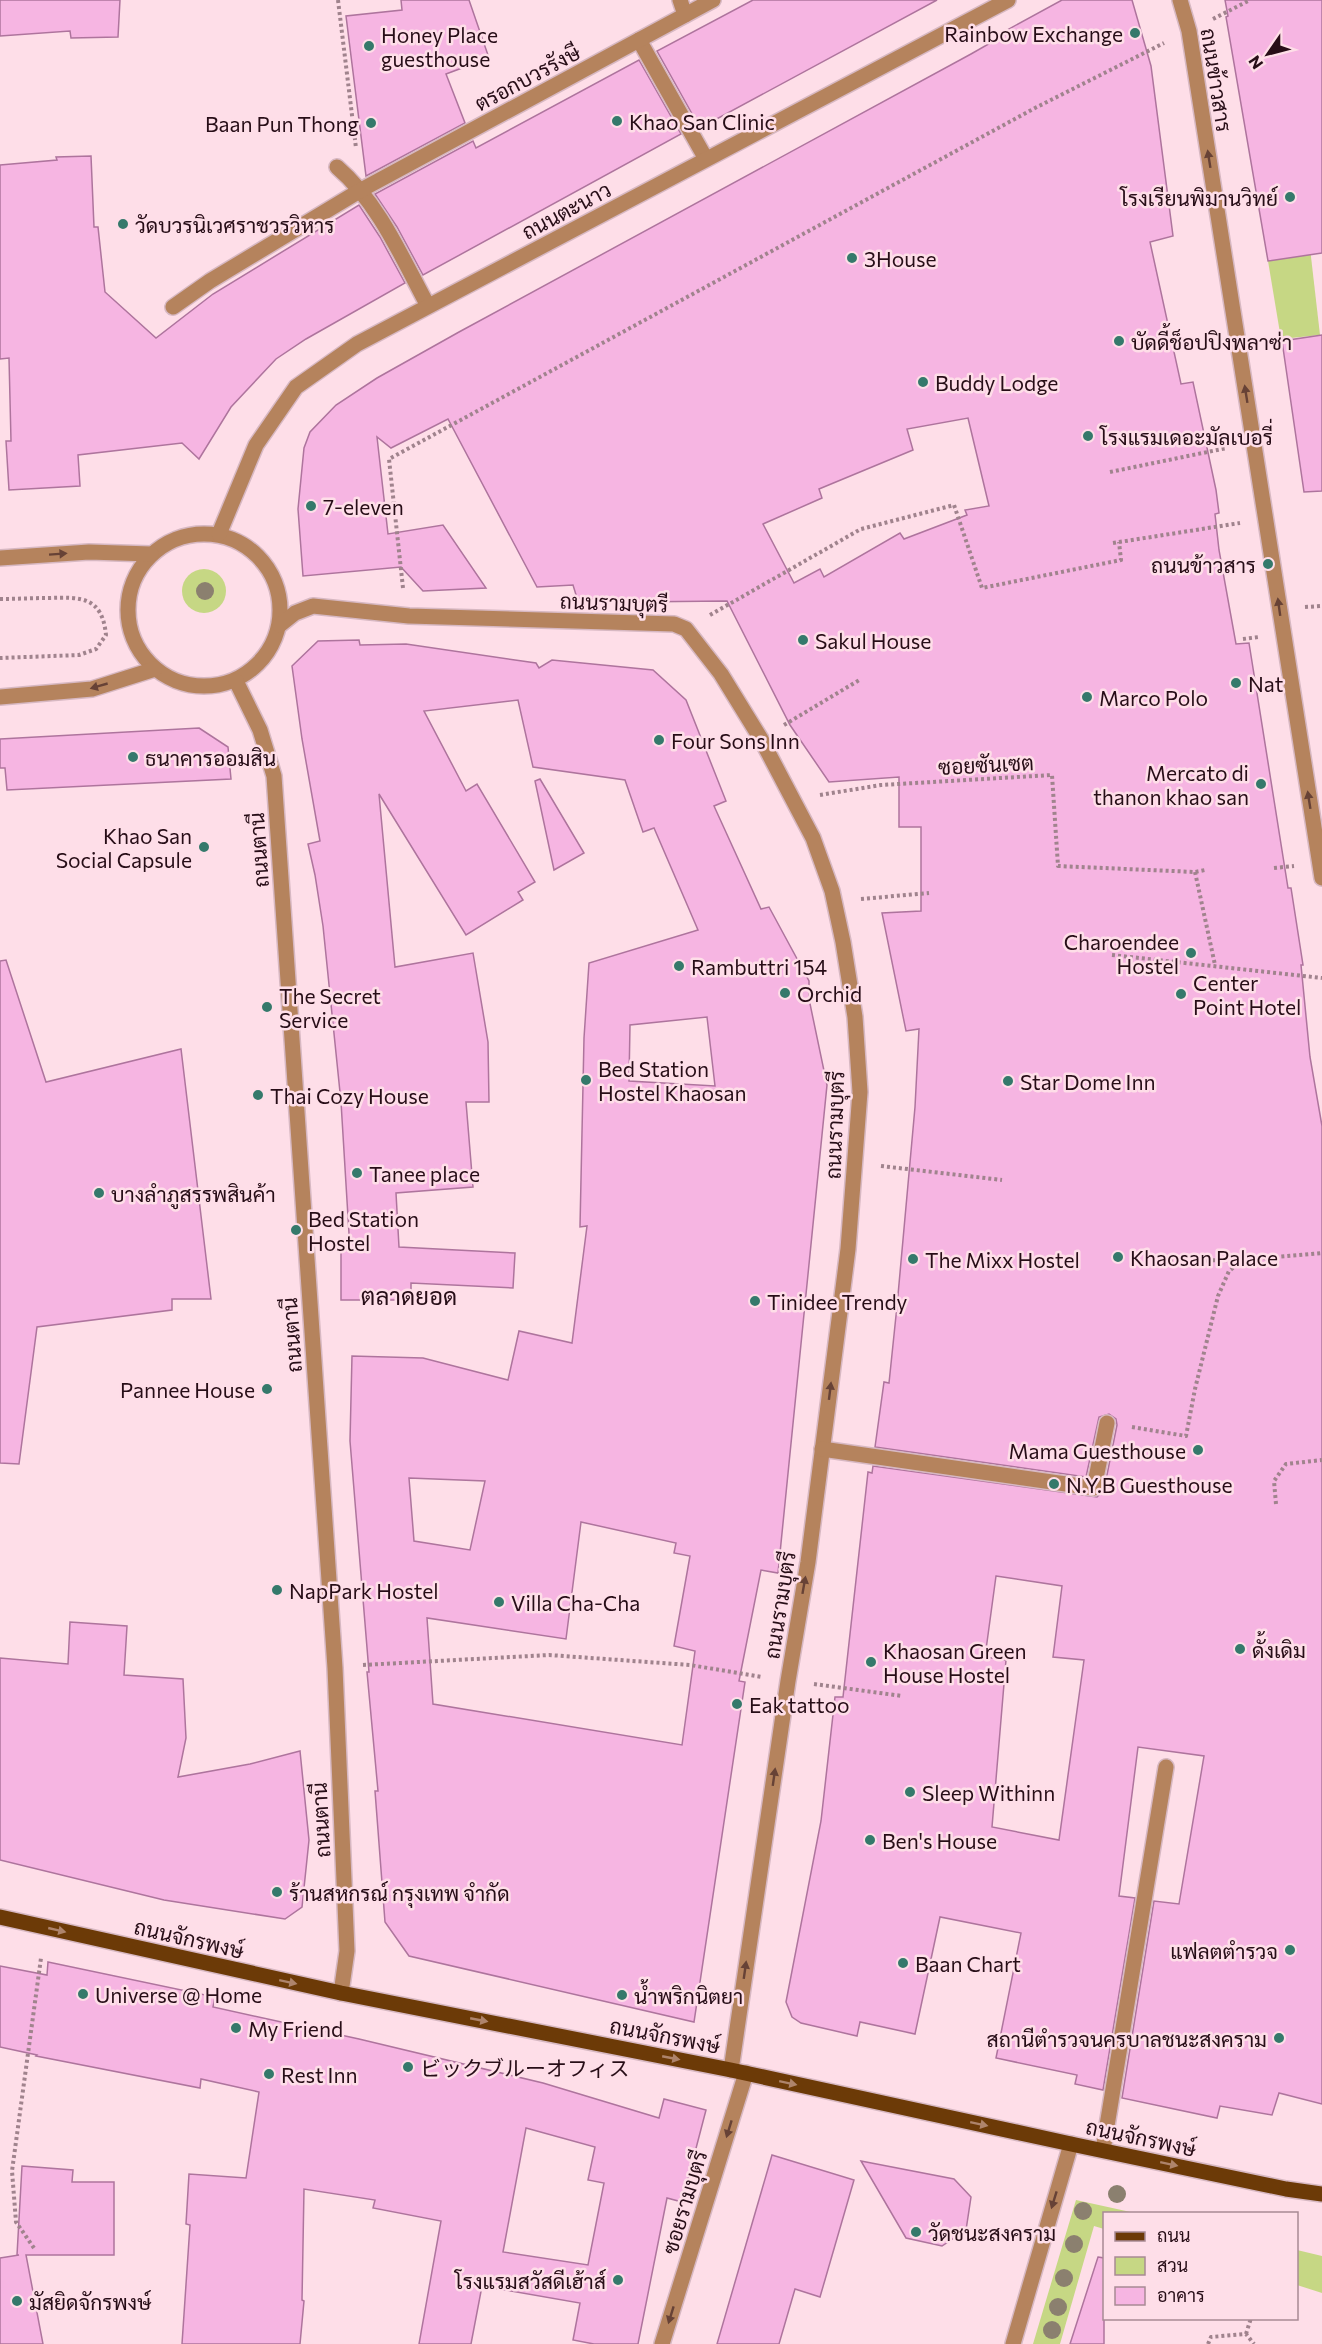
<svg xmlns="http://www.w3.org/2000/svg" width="1322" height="2344" font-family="Commissioner,'Noto Sans JP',Sarabun,sans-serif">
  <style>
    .green { fill: #c6d784 }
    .building { fill: #f6b5e2; stroke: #ae749d; stroke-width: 1.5; fill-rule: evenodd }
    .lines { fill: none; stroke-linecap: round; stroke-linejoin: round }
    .minor-casing { stroke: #d7b8c2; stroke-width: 18 }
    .major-casing { stroke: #d7b8c2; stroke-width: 18 }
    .path { stroke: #a0838d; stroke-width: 4; stroke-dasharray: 3 3; stroke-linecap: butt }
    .minor { stroke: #b5835d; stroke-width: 15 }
    .major { stroke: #6c3a07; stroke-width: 15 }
    .tree { fill: #8b806f }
    .oneway { fill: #674236 }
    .oneway2 { fill: #ae846c }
    .poi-dot { fill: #35796b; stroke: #fedee8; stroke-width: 2 }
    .labels { text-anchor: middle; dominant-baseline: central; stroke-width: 5; stroke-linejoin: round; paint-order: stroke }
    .poi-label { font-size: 21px; fill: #270d17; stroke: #fedee8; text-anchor: start }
    .street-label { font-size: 21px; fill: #270d17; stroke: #fedee8 }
    .quarter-label { font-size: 24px; fill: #270d17; stroke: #fedee8 }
  </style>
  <rect width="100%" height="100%" fill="#fedee8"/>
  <!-- green -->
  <g class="green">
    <polygon points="1310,248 1320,335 1281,339 1268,261"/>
    <circle cx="204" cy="591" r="22"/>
    <polygon points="1076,2200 1135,2213 1104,2214 1104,2229 1094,2226 1060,2344 1033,2344"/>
    <polygon points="1297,2250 1322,2256 1322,2293 1297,2285"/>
  </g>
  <!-- building -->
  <g class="building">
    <polygon points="0,0 120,0 118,37 71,38 70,31 0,36"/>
    <polygon points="401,0 469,0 489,58 446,74 465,123 366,176 346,16 402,10"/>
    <polygon points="753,0 937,0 700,128 657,51"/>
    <path d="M1062,0H1132L1151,66L1173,236L1150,242L1181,384L1193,382L1216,490L1219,513L1215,514L1219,550L1236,644L1249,643L1288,888H1291L1303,965H1301L1310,1057L1322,1126V2104L1279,2093L1272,2115L1220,2106L1217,2118L1122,2098L1154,1901L1179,1904L1204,1756L1138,1747L1119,1896L1135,1898L1103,2090L1075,2084L1077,2075L996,2058L1021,1933L940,1917L915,2034L860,2022L857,2036L801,2023L792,2017L786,2002L821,1821L835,1697H843L868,1472L872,1473L873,1466L1097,1497L1104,1490L1117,1425L1116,1419L1109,1414L1099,1417L1086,1477L875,1447L884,1382L889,1383L897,1306L915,1107L919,1029L906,1031L882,913L921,911V827H899V777L829,782L790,725L727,601L631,602L577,598L573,585L537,587L448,419L391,448L377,437L388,534L443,525L486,588L423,591L401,567L303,576L298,509L304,448L310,432L336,405L377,378L459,332L971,54L1008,33L1007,30ZM968,418L989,506L965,510L967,515L904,539L900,533L824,577L820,569L794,583L763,524L822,498L819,489L913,450L907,429ZM996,1576L1062,1586L1053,1657L1084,1660L1059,1840L992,1827L1006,1660L985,1657Z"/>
    <polygon points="1225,0 1322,0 1322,253 1268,261 1226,17 1228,16"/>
    <polygon points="639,60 681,134 423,275 397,227 375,194 473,141 476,148"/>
    <polygon points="91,156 94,227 98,227 105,292 156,338 213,294 359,205 380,237 405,283 306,339 276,359 231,407 199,459 182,443 78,455 80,486 9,490 6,441 11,441 9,358 0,359 0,165 57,160 56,157"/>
    <polygon points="1322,335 1322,491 1304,492 1282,341"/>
    <path d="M359,640L360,645L406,644L536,663L539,668L552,660L653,670L686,700L726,801L714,806L761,909L769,907L809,981V999L827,1085L778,1573L761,1570L739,1681L745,1682L694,2022L409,1956L385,1922L375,1791H378L367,1672H369L350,1441L352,1356L423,1358L508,1380L519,1331L572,1343L587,1226L580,1227L584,1038L589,963L698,930L654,828L643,832L625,780L533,767L518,700L424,711L466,791L477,784L535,882L518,892L523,900L466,935L379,794L395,967L473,953L488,1042L489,1102H466L473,1187L396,1193L399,1247L515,1253L513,1288L411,1283V1300H341V1250H350L341,1102L323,926L315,875L308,844L320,841L302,739L292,666L318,641ZM707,1017L715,1086L629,1081L630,1025ZM409,1478L485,1481L470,1550L414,1541ZM581,1522L676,1543L674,1553L690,1556L674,1646L695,1651L682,1745L433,1704L427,1618L566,1639Z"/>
    <polygon points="199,728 228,747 231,779 7,790 5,768 0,768 0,739"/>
    <polygon points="540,779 584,853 554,870 535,781"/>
    <polygon points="6,960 46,1082 181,1049 211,1299 172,1299 172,1310 37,1327 19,1464 0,1463 0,961"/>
    <polygon points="70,1622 127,1626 124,1675 183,1679 186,1738 178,1777 250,1764 300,1751 309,1840 302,1907 285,1919 164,1900 0,1860 0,1658 68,1664"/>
    <path d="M48,1962L215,1997L213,2007L359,2039L543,2083L659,2118L664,2099L706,2110L682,2202L667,2198L638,2344H594L573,2340L580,2303L482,2286L471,2344H419L441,2221L373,2208L375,2200L304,2189L302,2300L304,2301L300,2344H182L190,2225L186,2224L189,2174L246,2178L259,2092L201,2079L200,2088L36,2056L37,2055L0,2047V1966L47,1975ZM526,2128L595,2147L588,2180L604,2183L588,2265L503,2252Z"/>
    <polygon points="772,2155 854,2180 820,2297 795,2289 779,2344 717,2344"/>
    <polygon points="861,2161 954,2179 971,2197 966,2230 942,2246 906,2238"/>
    <polygon points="22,2166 73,2170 72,2182 114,2182 114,2255 26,2255 43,2344 0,2344 0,2258 19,2255 17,2255"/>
    <polygon points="1098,2257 1104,2258 1104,2344 1070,2344"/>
  </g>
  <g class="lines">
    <!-- minor casing -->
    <g class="minor-casing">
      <g id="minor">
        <polyline points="680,0 685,15"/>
        <polyline points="1180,0 1189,31 1322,878"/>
        <polyline points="639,40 706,159"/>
        <path d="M337,167C379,203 402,258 428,306"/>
        <polyline points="173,307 210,281 361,190 713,0"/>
        <circle cx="204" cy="610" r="76"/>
        <polyline points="219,534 256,445 296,387 357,344 1008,0"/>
        <polyline points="0,558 89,552 151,554"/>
        <polyline points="280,625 295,613 313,606 409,616 674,624 686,629 721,674 761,739 813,838 832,891 843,942 855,1017 860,1092 848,1249 808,1562 788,1681 731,2070"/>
        <polyline points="236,681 260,730 274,776 335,1668 347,1951 341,1993"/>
        <polyline points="0,697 92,689 155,669"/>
        <polyline points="822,1449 1094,1488 1107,1423"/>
        <polyline points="1103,2150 1166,1767"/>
        <polyline points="662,2344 746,2073"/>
        <polyline points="1013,2344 1071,2144"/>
      </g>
    </g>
    <!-- major casing -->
    <g class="major-casing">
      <polyline id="major" points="0,1917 341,1993 731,2070 1071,2144 1286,2189 1322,2194"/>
    </g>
    <!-- path -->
    <g class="path">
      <polyline points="338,0 356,148"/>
      <polyline points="1213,19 1250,0"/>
      <polyline points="1110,472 1227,448"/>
      <polyline points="1113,543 1240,523"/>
      <polyline points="403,588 389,459 1035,108 1164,43"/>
      <path d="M0,599C16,599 32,598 48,598C81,597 102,596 106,635L96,649L79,655L0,658"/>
      <polyline points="1305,607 1322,606"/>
      <polyline points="710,615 861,529 954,505 982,588 1121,560 1119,542"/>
      <polyline points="1243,639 1259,637"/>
      <polyline points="784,725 861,679"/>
      <polyline points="820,795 881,785 1052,775 1058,866 1195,872 1205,870"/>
      <polyline points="1274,868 1294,866"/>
      <polyline points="1195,872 1215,965"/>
      <polyline points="861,899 929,893"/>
      <polyline points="1112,955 1322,978"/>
      <polyline points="881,1166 1002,1180"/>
      <polyline points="1158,1261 1241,1260"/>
      <polyline points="1132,1427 1186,1436 1195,1389 1218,1296 1229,1271 1243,1260 1322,1253"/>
      <polyline points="1276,1504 1274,1481 1286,1464 1322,1460"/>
      <polyline points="363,1665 549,1655 690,1665 762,1677"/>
      <polyline points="814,1684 902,1696"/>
      <polyline points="34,2248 16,2222 12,2171 41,1958"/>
      <polyline points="1246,2334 1251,2318"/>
      <polyline points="1208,2344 1211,2337 1246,2334 1254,2344"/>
    </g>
    <!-- minor -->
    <use href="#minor" class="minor"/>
    <!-- major -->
    <use href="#major" class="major"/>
  </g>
  <!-- trees -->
  <g class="tree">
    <circle cx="205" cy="591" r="9"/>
    <circle cx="1117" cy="2194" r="9"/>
    <circle cx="1083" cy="2211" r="9"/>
    <circle cx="1074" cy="2244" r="9"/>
    <circle cx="1064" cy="2278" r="9"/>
    <circle cx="1058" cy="2307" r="9"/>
    <circle cx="1052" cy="2330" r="9"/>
  </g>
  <!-- one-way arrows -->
  <defs><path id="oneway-solid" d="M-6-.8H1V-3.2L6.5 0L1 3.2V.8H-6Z" transform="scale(1.5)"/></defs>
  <g class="oneway">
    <use href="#oneway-solid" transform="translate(1209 159) rotate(-99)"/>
    <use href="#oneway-solid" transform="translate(1246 394) rotate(-99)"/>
    <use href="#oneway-solid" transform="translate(58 554) rotate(-4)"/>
    <use href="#oneway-solid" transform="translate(1279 607) rotate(-98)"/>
    <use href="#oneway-solid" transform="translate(99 686) rotate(164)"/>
    <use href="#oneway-solid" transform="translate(1309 800) rotate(-99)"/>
    <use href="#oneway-solid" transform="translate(830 1391) rotate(-83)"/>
    <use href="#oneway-solid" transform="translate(804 1585) rotate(-80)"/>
    <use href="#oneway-solid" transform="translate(774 1777) rotate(-82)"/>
    <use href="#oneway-solid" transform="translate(745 1970) rotate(-82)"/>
    <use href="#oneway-solid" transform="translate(729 2129) rotate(107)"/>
    <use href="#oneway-solid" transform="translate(1054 2200) rotate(107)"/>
    <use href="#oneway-solid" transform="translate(671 2315) rotate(107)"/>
  </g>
  <g class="oneway2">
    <use href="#oneway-solid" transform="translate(57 1930) rotate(13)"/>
    <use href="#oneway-solid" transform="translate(288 1982) rotate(12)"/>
    <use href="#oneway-solid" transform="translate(479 2020) rotate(11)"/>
    <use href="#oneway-solid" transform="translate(671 2058) rotate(11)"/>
    <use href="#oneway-solid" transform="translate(788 2083) rotate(12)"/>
    <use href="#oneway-solid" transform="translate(979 2124) rotate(12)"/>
    <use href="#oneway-solid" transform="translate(1169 2164) rotate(12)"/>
  </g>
  <!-- markers -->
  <g class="poi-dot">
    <circle cx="1135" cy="33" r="6"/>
    <circle cx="369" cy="46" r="6"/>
    <circle cx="617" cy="121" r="6"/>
    <circle cx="371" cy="123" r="6"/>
    <circle cx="1290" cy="197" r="6"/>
    <circle cx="123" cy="224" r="6"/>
    <circle cx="852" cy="258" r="6"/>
    <circle cx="1119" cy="341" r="6"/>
    <circle cx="923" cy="382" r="6"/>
    <circle cx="1088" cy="436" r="6"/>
    <circle cx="311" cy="506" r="6"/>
    <circle cx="1268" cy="564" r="6"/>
    <circle cx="803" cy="640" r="6"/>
    <circle cx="1236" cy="683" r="6"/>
    <circle cx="1087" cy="697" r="6"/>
    <circle cx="659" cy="740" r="6"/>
    <circle cx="133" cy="757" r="6"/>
    <circle cx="1261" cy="784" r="6"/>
    <circle cx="204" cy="847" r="6"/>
    <circle cx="1191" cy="953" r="6"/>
    <circle cx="679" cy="966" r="6"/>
    <circle cx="785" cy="993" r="6"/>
    <circle cx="1181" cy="994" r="6"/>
    <circle cx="267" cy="1007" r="6"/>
    <circle cx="586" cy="1080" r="6"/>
    <circle cx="1008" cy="1081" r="6"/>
    <circle cx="258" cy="1095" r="6"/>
    <circle cx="357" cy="1173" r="6"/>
    <circle cx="99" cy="1193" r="6"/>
    <circle cx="296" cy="1230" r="6"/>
    <circle cx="1118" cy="1257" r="6"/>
    <circle cx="913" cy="1259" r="6"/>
    <circle cx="755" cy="1301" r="6"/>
    <circle cx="267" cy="1389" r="6"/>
    <circle cx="1198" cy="1450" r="6"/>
    <circle cx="1054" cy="1484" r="6"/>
    <circle cx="277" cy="1590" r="6"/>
    <circle cx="499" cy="1602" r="6"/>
    <circle cx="1240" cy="1649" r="6"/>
    <circle cx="871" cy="1662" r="6"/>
    <circle cx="737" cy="1704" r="6"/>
    <circle cx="910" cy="1792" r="6"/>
    <circle cx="870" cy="1840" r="6"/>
    <circle cx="277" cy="1892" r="6"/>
    <circle cx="1290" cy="1950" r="6"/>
    <circle cx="903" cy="1963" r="6"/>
    <circle cx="83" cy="1994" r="6"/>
    <circle cx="622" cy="1995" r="6"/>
    <circle cx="236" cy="2028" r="6"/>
    <circle cx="1279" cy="2038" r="6"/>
    <circle cx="408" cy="2067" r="6"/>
    <circle cx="269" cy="2074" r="6"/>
    <circle cx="916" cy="2232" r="6"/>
    <circle cx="618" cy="2280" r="6"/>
    <circle cx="17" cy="2301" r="6"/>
  </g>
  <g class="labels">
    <!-- poi labels -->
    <g class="poi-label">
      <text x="1123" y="33" text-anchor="end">Rainbow Exchange</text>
      <text x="381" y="34">Honey Place<tspan x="381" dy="24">guesthouse</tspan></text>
      <text x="629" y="121">Khao San Clinic</text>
      <text x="359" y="123" text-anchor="end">Baan Pun Thong</text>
      <text x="1278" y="197" text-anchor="end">โรงเรียนพิมานวิทย์</text>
      <text x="135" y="224">วัดบวรนิเวศราชวรวิหาร</text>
      <text x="864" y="258">3House</text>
      <text x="1131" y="341">บัดดี้ช็อปปิงพลาซ่า</text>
      <text x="935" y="382">Buddy Lodge</text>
      <text x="1100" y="436">โรงแรมเดอะมัลเบอรี่</text>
      <text x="323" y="506">7-eleven</text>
      <text x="1256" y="564" text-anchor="end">ถนนข้าวสาร</text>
      <text x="815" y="640">Sakul House</text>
      <text x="1248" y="683">Nat</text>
      <text x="1099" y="697">Marco Polo</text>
      <text x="671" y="740">Four Sons Inn</text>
      <text x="145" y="757">ธนาคารออมสิน</text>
      <text x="1249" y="772" text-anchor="end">Mercato di<tspan x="1249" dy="24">thanon khao san</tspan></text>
      <text x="192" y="835" text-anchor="end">Khao San<tspan x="192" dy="24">Social Capsule</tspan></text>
      <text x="1179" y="941" text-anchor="end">Charoendee<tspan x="1179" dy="24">Hostel</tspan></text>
      <text x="691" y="966">Rambuttri 154</text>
      <text x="1193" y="982">Center<tspan x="1193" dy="24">Point Hotel</tspan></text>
      <text x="797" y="993">Orchid</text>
      <text x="279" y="995">The Secret<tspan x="279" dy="24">Service</tspan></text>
      <text x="598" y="1068">Bed Station<tspan x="598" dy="24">Hostel Khaosan</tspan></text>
      <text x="1020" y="1081">Star Dome Inn</text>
      <text x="270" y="1095">Thai Cozy House</text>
      <text x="369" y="1173">Tanee place</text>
      <text x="111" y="1193">บางลำภูสรรพสินค้า</text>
      <text x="308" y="1218">Bed Station<tspan x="308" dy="24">Hostel</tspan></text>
      <text x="1130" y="1257">Khaosan Palace</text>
      <text x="925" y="1259">The Mixx Hostel</text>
      <text x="767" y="1301">Tinidee Trendy</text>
      <text x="255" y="1389" text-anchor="end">Pannee House</text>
      <text x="1186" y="1450" text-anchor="end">Mama Guesthouse</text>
      <text x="1066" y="1484">N.Y.B Guesthouse</text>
      <text x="289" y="1590">NapPark Hostel</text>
      <text x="511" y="1602">Villa Cha-Cha</text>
      <text x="1252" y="1649">ดั้งเดิม</text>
      <text x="883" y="1650">Khaosan Green<tspan x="883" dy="24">House Hostel</tspan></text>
      <text x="749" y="1704">Eak tattoo</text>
      <text x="922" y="1792">Sleep Withinn</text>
      <text x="882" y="1840">Ben's House</text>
      <text x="289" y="1892">ร้านสหกรณ์ กรุงเทพ จำกัด</text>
      <text x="1278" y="1950" text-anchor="end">แฟลตตำรวจ</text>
      <text x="915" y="1963">Baan Chart</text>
      <text x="95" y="1994">Universe @ Home</text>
      <text x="634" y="1995">น้ำพริกนิตยา</text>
      <text x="248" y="2028">My Friend</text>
      <text x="1267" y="2038" text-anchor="end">สถานีตำรวจนครบาลชนะสงคราม</text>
      <text x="420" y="2067">ビックブルーオフィス</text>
      <text x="281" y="2074">Rest Inn</text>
      <text x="928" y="2232">วัดชนะสงคราม</text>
      <text x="606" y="2280" text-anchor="end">โรงแรมสวัสดีเฮ้าส์</text>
      <text x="29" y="2301">มัสยิดจักรพงษ์</text>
    </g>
    <!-- street labels -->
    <g class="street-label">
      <text transform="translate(527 77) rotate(-28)">ตรอกบวรรังษี</text>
      <text transform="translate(1217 80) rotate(81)">ถนนข้าวสาร</text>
      <text transform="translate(566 210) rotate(-28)">ถนนตะนาว</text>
      <text transform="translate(614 602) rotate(2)">ถนนรามบุตรี</text>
      <text transform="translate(986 764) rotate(-3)">ซอยซันเซต</text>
      <text transform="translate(258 850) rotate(-94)">ถนนตานี</text>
      <text transform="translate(834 1125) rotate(-88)">ถนนรามบุตรี</text>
      <text transform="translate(291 1335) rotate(-94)">ถนนตานี</text>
      <text transform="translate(779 1605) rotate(-81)">ถนนรามบุตรี</text>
      <text transform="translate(320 1820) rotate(-93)">ถนนตานี</text>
      <text transform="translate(189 1938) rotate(13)">ถนนจักรพงษ์</text>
      <text transform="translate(665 2035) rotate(11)">ถนนจักรพงษ์</text>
      <text transform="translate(1141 2137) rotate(12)">ถนนจักรพงษ์</text>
      <text transform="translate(684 2202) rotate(-73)">ซอยรามบุตรี</text>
    </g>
    <!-- quarter labels -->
    <g class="quarter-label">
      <text x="409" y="1295">ตลาดยอด</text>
    </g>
  </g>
  <!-- legend -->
  <rect x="1103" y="2212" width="195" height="108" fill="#fedee8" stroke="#a88a94" stroke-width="1.5"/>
  <rect x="1115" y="2232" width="30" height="9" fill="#6c3a07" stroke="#a88a94" stroke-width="1.5"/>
  <text x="1157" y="2242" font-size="18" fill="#270d17">ถนน</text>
  <rect x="1115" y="2257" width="30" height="18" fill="#c6d784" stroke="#a88a94" stroke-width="1.5"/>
  <text x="1157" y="2272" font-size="18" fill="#270d17">สวน</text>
  <rect x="1115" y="2287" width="30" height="18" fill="#f6b5e2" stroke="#a88a94" stroke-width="1.5"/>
  <text x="1157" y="2302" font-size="18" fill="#270d17">อาคาร</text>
  <!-- north arrow -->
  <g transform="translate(1268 54) rotate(235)" stroke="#fedee8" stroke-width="4.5" paint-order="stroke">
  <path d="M0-4.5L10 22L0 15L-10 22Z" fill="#270d17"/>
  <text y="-9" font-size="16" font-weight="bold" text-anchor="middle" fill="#270d17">N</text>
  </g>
</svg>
